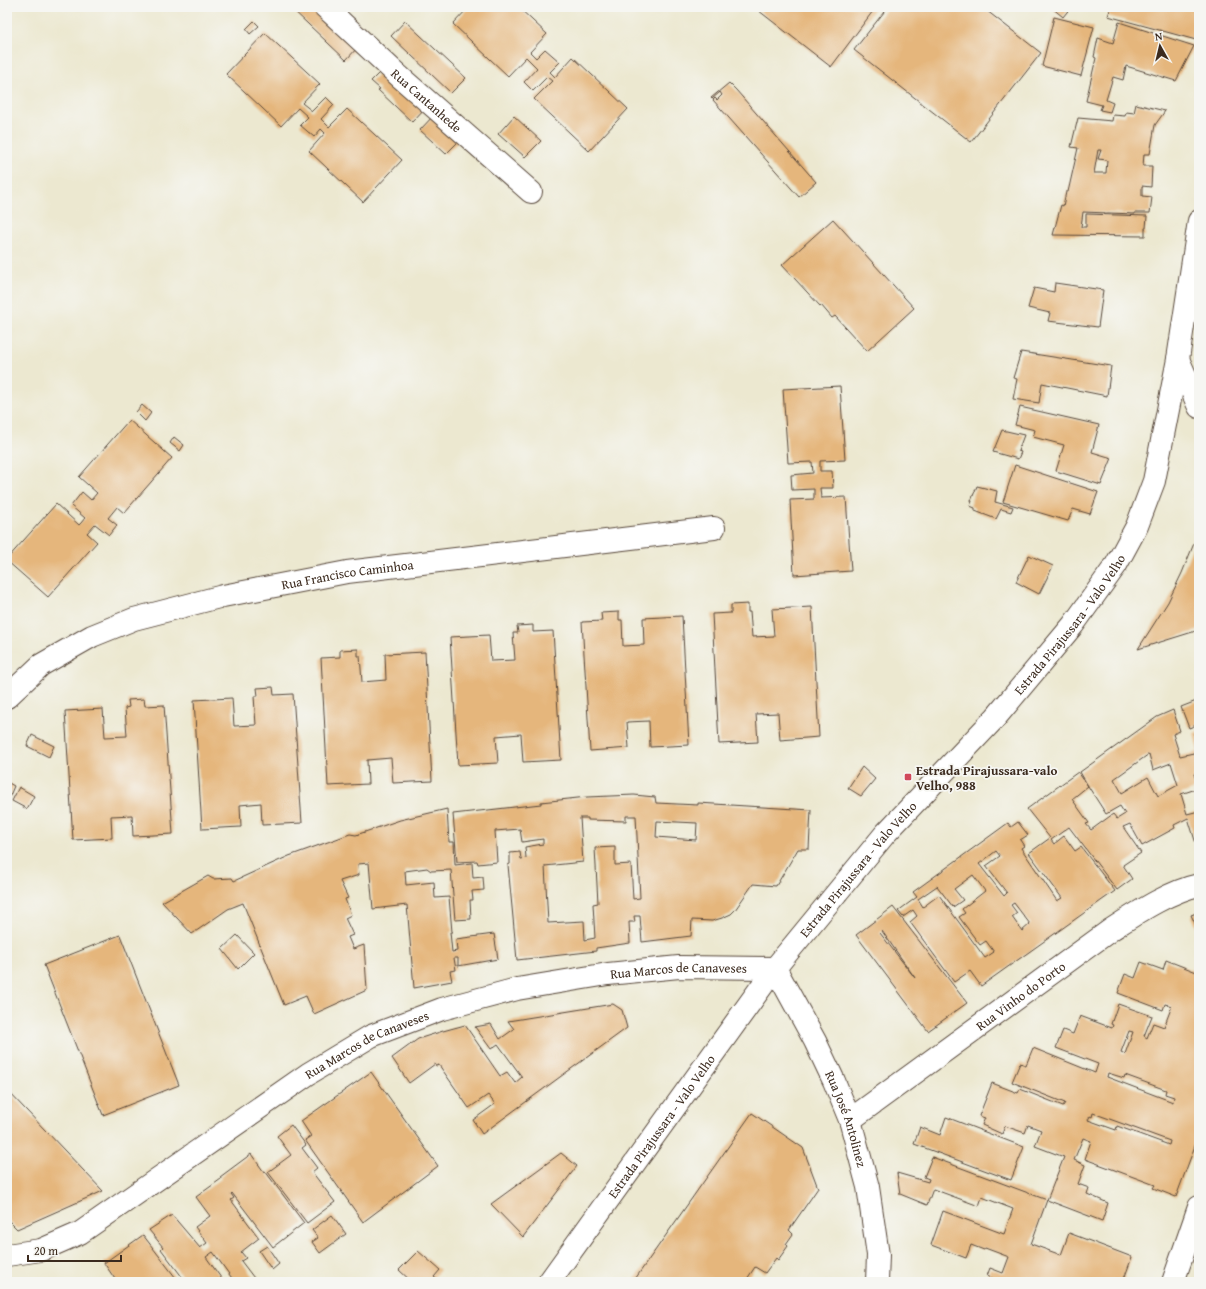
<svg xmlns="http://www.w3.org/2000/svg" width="1206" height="1289" font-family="'Gentium Book Plus',serif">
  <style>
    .building { fill: #e5b67b; fill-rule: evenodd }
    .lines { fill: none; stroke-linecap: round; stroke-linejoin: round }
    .minor-casing { stroke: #564639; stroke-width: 24 }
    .primary-casing { stroke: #564639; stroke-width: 24 }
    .minor { stroke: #fff; stroke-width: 22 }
    .primary { stroke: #fff; stroke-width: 22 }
    .poi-dot { fill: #d1495b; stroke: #f6f6f2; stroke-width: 1.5 }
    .labels { text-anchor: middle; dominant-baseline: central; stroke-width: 3.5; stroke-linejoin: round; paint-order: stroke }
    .street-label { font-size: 13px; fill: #3b2a1e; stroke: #f6f6f2 }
    .poi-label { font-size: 13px; font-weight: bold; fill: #3b2a1e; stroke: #f6f6f2; text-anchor: start }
  </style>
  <rect width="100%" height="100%" fill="#f6f6f2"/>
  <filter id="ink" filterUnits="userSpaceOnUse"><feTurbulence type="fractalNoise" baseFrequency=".025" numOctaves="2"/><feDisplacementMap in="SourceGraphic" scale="8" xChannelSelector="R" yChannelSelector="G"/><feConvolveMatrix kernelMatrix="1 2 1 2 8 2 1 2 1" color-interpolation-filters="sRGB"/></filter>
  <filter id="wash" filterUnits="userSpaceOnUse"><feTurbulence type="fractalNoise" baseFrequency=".012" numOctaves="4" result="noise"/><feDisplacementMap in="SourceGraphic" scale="16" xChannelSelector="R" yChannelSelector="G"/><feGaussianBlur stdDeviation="0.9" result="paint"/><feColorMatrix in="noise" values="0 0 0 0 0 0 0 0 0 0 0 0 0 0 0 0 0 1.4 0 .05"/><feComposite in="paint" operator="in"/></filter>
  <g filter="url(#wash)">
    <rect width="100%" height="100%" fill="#ece8d0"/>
    <g id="blocks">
      <!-- building -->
      <g class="building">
        <polygon points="290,7 317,7 359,46 346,60"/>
        <polygon points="469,7 518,7 547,34 530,52 536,58 545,49 560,62 550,72 555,77 573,57 628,109 589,151 534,99 552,81 547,77 533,91 524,82 537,68 526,57 508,76 453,24"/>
        <polygon points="754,7 876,7 831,67"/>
        <polygon points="888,7 982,7 1041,53 971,142 854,50"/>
        <polygon points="1051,7 1071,7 1063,17"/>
        <polygon points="1111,7 1199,7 1199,35 1196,40 1108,16"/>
        <polygon points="1054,17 1094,27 1081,76 1042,66"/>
        <polygon points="254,21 259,26 250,34 246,29"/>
        <polygon points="405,21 466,78 451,93 391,36"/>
        <polygon points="1119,22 1194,46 1176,81 1126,66 1123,80 1113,77 1106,100 1113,103 1110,112 1100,110 1102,105 1086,101 1096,58 1094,57 1098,38 1113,43"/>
        <polygon points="265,33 320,84 302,103 312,111 326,97 334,105 321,119 329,127 347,109 402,160 363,202 309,151 325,133 321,129 314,137 300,125 308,117 298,108 281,126 226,74"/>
        <polygon points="382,70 426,107 412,122 378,90 380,89 371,81"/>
        <polygon points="729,83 736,90 816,182 799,197 713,100 715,98 717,100 722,95 720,92 712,99 711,98"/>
        <path d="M1136,104L1165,111L1155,125L1150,154H1144L1143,166H1152L1151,187L1142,186V196L1152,197L1150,213H1135V214L1083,212L1081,227H1086V214L1147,216L1146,228H1145V236L1053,235L1061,205L1063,206L1066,192H1068L1078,148L1071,147L1078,118L1112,121L1113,115L1125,116L1126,112L1134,113ZM1098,150H1101L1098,159L1107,160L1106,173H1094Z"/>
        <polygon points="434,115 460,140 446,154 420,130"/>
        <polygon points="514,116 541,141 525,157 507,141 507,142 498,134"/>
        <polygon points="833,219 914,308 867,351 835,316 832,318 821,305 820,306 782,265"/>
        <polygon points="1055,283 1103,290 1098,327 1048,321 1050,313 1028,308 1034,288 1054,292"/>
        <polygon points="1021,352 1111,366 1107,396 1042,383 1039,403 1013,399 1017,379 1013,378"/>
        <polygon points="840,386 845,460 820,461 820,471 832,471 833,488 820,488 821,498 846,497 851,571 794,575 790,500 814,499 814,489 792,490 791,475 813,473 812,462 788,463 783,389"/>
        <polygon points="142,405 151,413 145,421 136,412"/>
        <polygon points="1020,407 1099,425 1092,452 1112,458 1101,485 1056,471 1064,445 1033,437 1035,430 1015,425"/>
        <polygon points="129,420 172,458 124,513 117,507 108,518 117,525 109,535 95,524 87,533 97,542 48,597 7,561 7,559 56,504 79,525 81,523 85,518 71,506 82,492 91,500 97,493 79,477"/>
        <polygon points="1002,430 1024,435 1018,451 1021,452 1018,459 993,452"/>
        <polygon points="174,437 184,445 180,451 170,443"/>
        <polygon points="1015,465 1098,492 1090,514 1073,509 1068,521 1003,502"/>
        <polygon points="977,486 997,491 995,502 1013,507 1011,512 1001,509 996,519 975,511 975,508 970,506 972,501 971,501"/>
        <polygon points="1199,531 1199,630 1138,649 1168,602 1182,573"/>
        <polygon points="1029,555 1053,566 1039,594 1016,582"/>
        <polygon points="748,604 748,612 750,612 752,637 774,636 772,609 812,607 819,737 780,740 778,713 756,714 758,742 719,744 712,614 731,613 731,605"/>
        <polygon points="619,612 619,620 622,620 623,646 644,645 643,618 682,616 689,745 650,747 649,721 627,722 629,748 590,751 582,622 602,621 601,613"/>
        <polygon points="533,625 533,632 553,631 561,760 523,762 521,734 496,736 498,763 458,765 450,637 489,635 491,661 515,660 513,633 518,633 517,626"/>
        <polygon points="358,649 358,656 360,656 362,682 386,680 385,654 425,652 432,781 393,783 391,758 367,760 368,784 328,786 321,658 340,657 340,650"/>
        <polygon points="273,687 274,695 293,694 302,823 262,825 261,803 240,805 241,827 202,829 194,700 232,698 234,726 256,725 254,696 258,696 257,688"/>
        <polygon points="144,699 145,706 164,705 173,834 133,836 132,815 111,816 112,838 73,840 65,711 103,709 105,737 127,736 125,708 129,707 128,700"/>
        <polygon points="1199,700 1199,724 1189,728 1181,707"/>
        <path d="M1173,710L1180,731L1173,734L1180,756L1198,752L1194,733L1199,731V772L1194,774L1199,788V799L1196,789L1181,794L1187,814L1199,811V847H1197L1188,818L1174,825L1175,828L1142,846L1130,824L1123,827L1141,853L1123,865L1132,879L1117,890L1069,827L1051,840L1054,844L1064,836L1075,851L1081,847L1115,891L981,986L970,971L954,982L910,922L917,916L913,910L903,917L898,911L917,897L913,892L1008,823L1011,827L1018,822L1028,835L1020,840L1024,846L1021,848L1057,901L1062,898L1029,853L1050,838L1027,809L1078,772L1088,786L1080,772L1157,717ZM1149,754L1153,770L1171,763L1178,785L1158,796L1148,777L1122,793L1114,779ZM1088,786L1106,814L1120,806L1125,814L1117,819L1113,814L1091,830L1086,824L1089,823L1072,799ZM996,851L1000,856L986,866L1007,893L1004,896L979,864ZM973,875L985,891L962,909L965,913L959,917L980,945L986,941L994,952L985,958L939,895L923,907L918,899L937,886L953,907L963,900L954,889ZM1014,903L1030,924L1022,931L1012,917L1017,913L1011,905Z"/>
        <polygon points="32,735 54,746 49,757 27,746"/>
        <polygon points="862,767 875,779 861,796 848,788"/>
        <polygon points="7,782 14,786 9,798 7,797"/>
        <polygon points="19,787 34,796 27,809 12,801"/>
        <path d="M634,795L655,797L656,803L698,805V803L811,810L809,849H798L776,886L753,884L735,910L731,914L722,918L712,921L692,920L691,936L642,942L640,916H634L635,922H629L630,943L596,948V951L517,960L508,865L510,864V853L520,852L521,859L526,858L525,847L543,844V839L522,842L520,829L495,831L497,862L478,864L477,861L457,862L453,814L541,804V802L587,797ZM626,816H636L640,898L633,899L631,864L615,865V847L595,848L598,903L593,904L595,938L585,940L584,921L548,923L545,866L583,862L580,818H588V820L626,821ZM657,821L697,823L696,840L656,837Z"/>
        <polygon points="447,809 449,842 454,842 455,865 472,863 473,878 483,877 484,890 472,891 473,900 470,900 471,919 455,920 451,870 431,871 427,868 405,871 406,885 434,882 435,898 449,897 452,932 450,932 452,952 457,951 456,939 494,934 498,959 458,966 458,958 454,958 456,970 450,971 452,981 414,988 407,905 373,909 369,863 358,864 359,875 340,881 348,898 345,899 351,915 345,918 353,935 348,937 353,949 364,945 367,990 314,1014 306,996 284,1005 243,903 228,909 192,934 162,902 208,876 213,879 232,878 234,881 289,856 350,834 356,835 400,820"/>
        <path d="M893,907L967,1003L928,1031L856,935ZM882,931L915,978L880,933Z"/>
        <polygon points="1199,912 1199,932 1191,915"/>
        <polygon points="120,935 179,1085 103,1115 44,965"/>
        <polygon points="237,935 254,953 238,969 222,949"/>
        <path d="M1166,960L1199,973V1135L1176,1197L1153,1188L1155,1185L1085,1159L1091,1141L1083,1138L1074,1160L1085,1165L1078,1184L1089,1188L1087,1194L1108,1203L1102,1221L1047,1200L1031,1244L1061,1255L1069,1233L1132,1257L1124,1279L1132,1282H1001L987,1276L990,1268L1003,1273L1009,1257L985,1248L984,1250L971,1245L966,1258L931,1245L943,1211L1004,1234L1013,1209L982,1197L979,1206L933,1189L927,1205L900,1194L897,1173L928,1182L929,1179L924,1177L932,1157L1047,1200L1064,1157L1035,1146L1041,1130L1028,1125L1025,1133L1005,1126L1002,1134L982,1125L985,1118L979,1116L992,1083L1018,1093L1020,1089L1063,1106L1065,1103L1012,1082L1020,1063L1026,1065L1033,1048L1095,1073L1098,1064L1056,1048L1063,1030L1073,1034L1080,1016L1112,1028L1113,1025L1111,1024L1118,1004L1152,1016L1144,1036L1147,1038L1153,1023L1164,1027L1172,1006L1165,1004L1163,1010L1118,993L1125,974L1135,978L1141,962L1163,970ZM1129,1031L1133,1032L1125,1054L1121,1052ZM1108,1073L1124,1078L1125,1075L1166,1090L1165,1094L1174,1097L1173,1102L1107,1077ZM1093,1113L1170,1141L1169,1145L1117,1126L1116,1130L1088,1120L1090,1116L1092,1117Z"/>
        <polygon points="613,1004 622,1010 627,1028 482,1134 473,1120 495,1104 488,1095 469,1108 439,1065 436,1066 435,1064 409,1083 392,1058 418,1039 443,1031 465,1025 500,1076 507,1072 515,1083 522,1077 498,1044 491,1049 475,1027 491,1024 500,1039 514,1029 508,1021"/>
        <polygon points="371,1072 438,1166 363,1222 305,1140 311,1136 301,1121"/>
        <polygon points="7,1090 103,1191 17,1229 7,1219"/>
        <polygon points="752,1113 803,1148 818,1188 789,1230 793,1234 786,1244 788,1246 778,1260 776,1258 765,1273 755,1267 745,1282 633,1282"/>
        <polygon points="946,1117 1024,1147 1011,1180 914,1144 920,1127 940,1135"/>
        <polygon points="291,1125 306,1145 302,1148 317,1168 312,1172 335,1202 307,1223 268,1172 291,1155 277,1136"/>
        <polygon points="561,1153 577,1166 523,1237 491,1204"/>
        <polygon points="251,1154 264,1172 265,1171 304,1223 273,1247 232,1193 231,1194 234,1198 231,1200 259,1238 241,1252 246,1258 241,1261 257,1282 232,1282 234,1281 213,1252 206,1257 224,1282 186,1282 161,1249 163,1247 149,1230 172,1215 200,1248 207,1243 195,1227 210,1216 196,1197 221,1179 220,1177"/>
        <polygon points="332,1215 346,1234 320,1253 312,1242 318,1238 312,1230"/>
        <polygon points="143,1235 179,1282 117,1282 104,1263"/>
        <polygon points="267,1246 279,1264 272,1270 259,1251"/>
        <polygon points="418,1251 440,1270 434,1277 440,1282 412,1282 399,1270"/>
      </g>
    </g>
  </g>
  <g filter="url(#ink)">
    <use href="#blocks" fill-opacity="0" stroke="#564639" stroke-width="1"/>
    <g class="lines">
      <!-- minor casing -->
      <g class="minor-casing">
        <g id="minor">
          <path id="s1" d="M325,7L399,76L531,192"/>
          <polyline points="1178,359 1199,407"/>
          <path id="s2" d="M7,697L41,665L92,636L134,619L223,596L347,572L714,528"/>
          <path id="s3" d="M850,1120L1112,929C1137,913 1170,891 1199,885"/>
          <path id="s4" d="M7,1255L41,1250L80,1233L308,1074L371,1036L442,1009L517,989L608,974L679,967L775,968L815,1041L834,1081L850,1120L868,1187L878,1255L877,1282"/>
          <polyline points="1173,1282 1199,1207"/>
        </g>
      </g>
      <!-- primary casing -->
      <g class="primary-casing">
        <g id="primary">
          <path id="s5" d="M549,1282L775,968L885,834L996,717L1073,625L1116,565L1137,526L1154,481L1178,359L1199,221"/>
        </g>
      </g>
      <!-- minor -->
      <use href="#minor" class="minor"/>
      <!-- primary -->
      <use href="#primary" class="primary"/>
    </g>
  </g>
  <!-- markers -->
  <rect class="poi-dot" x="904" y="773" width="8" height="8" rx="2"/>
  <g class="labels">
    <!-- street labels -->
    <g class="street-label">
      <text stroke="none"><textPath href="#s1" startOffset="138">Rua Cantanhede</textPath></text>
      <text stroke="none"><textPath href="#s2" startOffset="369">Rua Francisco Caminhoa</textPath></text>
      <text stroke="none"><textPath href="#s5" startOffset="840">Estrada Pirajussara - Valo Velho</textPath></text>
      <text stroke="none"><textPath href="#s5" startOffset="516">Estrada Pirajussara - Valo Velho</textPath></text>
      <text stroke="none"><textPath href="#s4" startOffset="745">Rua Marcos de Canaveses</textPath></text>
      <text stroke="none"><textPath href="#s3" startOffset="211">Rua Vinho do Porto</textPath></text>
      <text stroke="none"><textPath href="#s4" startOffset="421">Rua Marcos de Canaveses</textPath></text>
      <text stroke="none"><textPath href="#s4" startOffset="1009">Rua José Antolinez</textPath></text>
      <text stroke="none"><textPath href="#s5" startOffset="192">Estrada Pirajussara - Valo Velho</textPath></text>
    </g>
    <!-- poi labels -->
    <g class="poi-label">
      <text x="916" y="770">Estrada Pirajussara-valo<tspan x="916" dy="15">Velho, 988</tspan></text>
    </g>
  </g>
  <!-- margin -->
  <rect width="1206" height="1289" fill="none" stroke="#f6f6f2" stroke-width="24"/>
  <!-- north arrow -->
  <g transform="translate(1160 46) rotate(352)" stroke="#f6f6f2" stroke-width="3" paint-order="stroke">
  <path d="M0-3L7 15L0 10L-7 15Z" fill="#3b2a1e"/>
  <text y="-6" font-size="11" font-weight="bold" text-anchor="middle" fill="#3b2a1e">N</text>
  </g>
  <!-- scale -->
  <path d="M28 1255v6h93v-6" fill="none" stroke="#3b2a1e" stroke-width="2"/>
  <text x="34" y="1255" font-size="12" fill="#3b2a1e" stroke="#f6f6f2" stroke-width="3" paint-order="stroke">20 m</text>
</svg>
